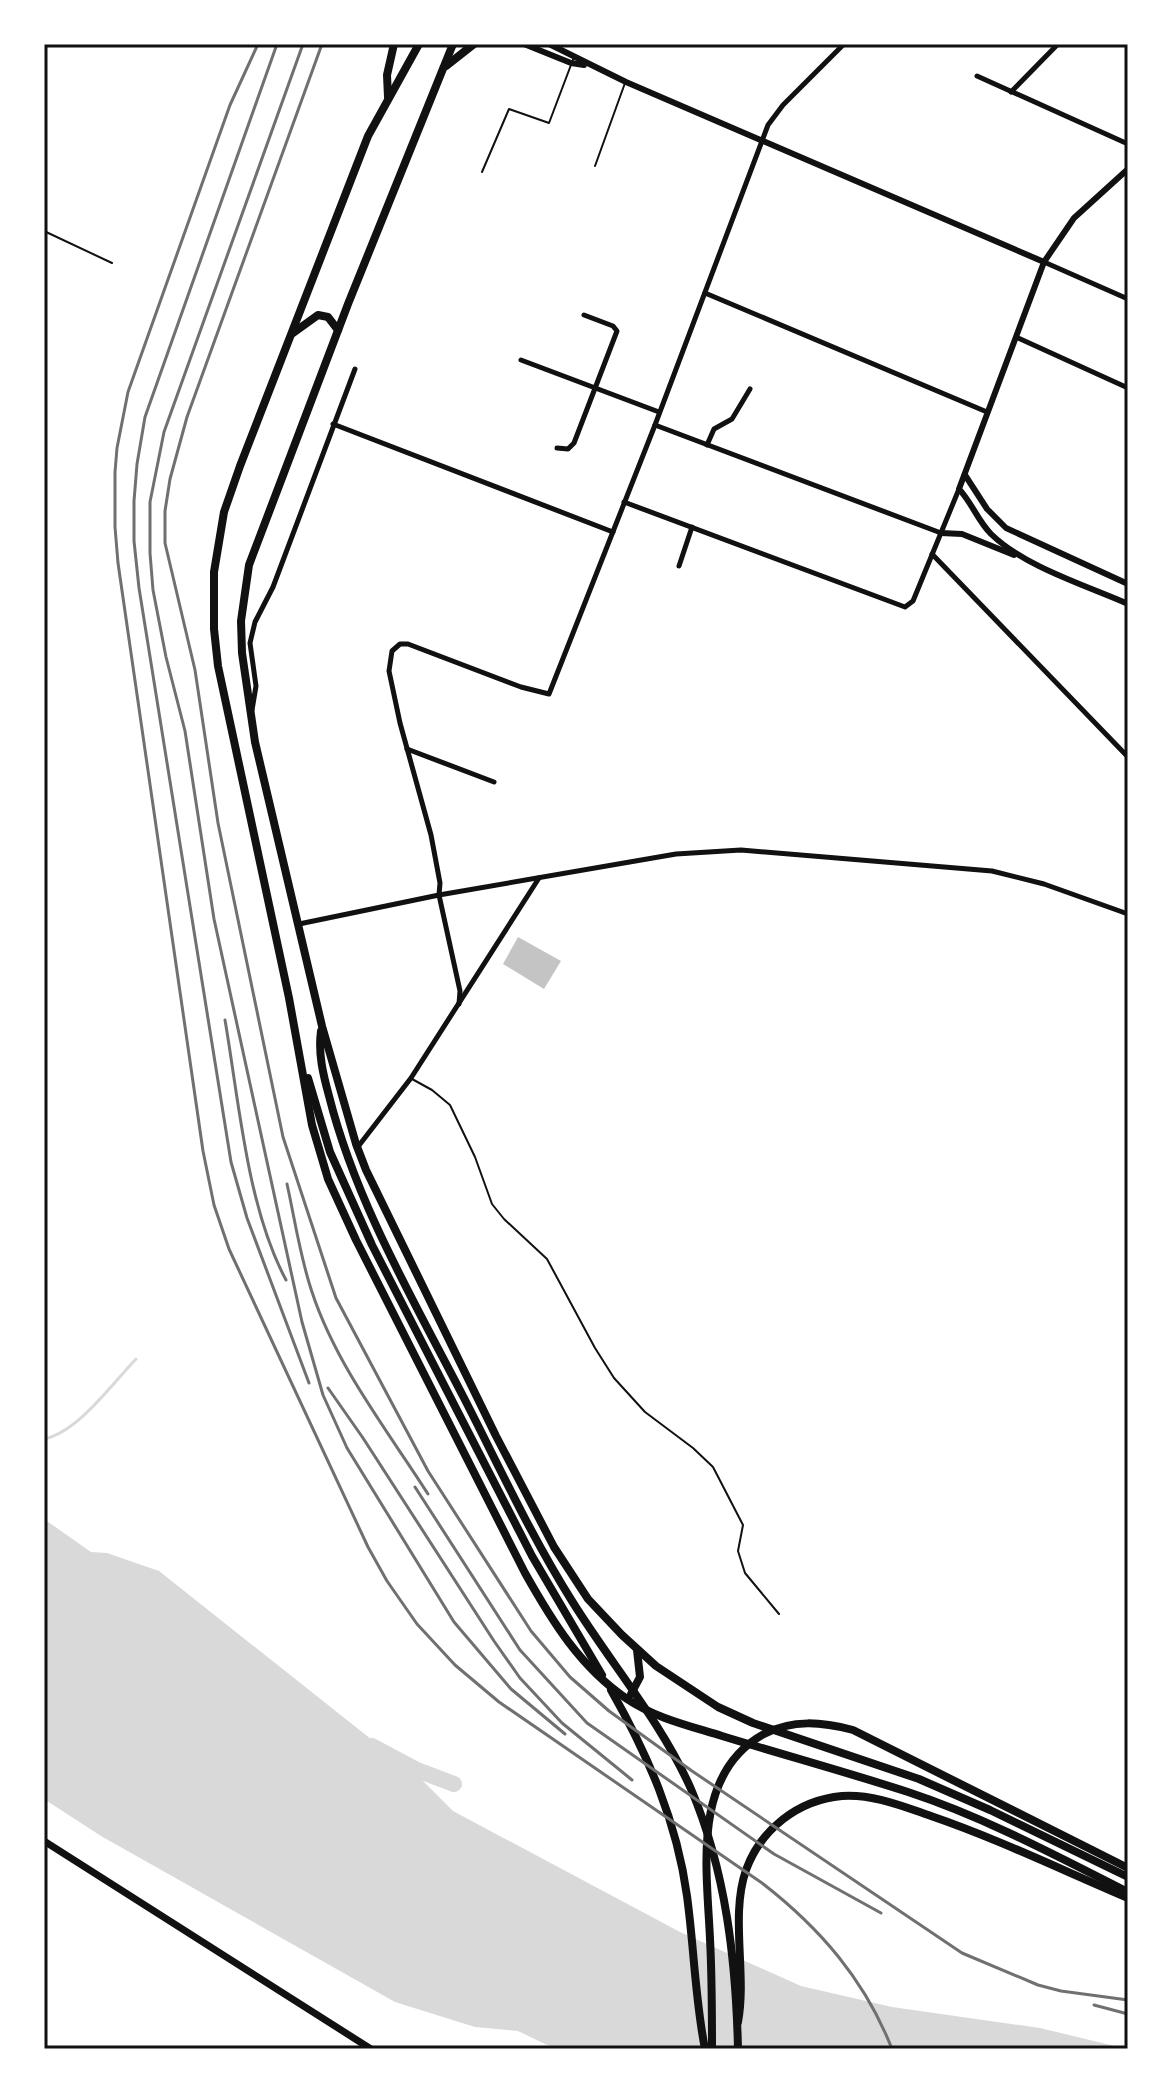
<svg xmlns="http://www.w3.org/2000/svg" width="1172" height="2093" font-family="Lato,sans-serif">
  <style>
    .water { fill: #d9d9d9 }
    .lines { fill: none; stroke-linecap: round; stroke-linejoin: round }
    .stream { stroke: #d9d9d9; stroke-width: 3 }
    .river { stroke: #d9d9d9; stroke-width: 16 }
    .building { fill: #c4c4c4 }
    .service { stroke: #111; stroke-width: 2 }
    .minor { stroke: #111; stroke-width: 5 }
    .tertiary { stroke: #111; stroke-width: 6 }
    .secondary { stroke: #111; stroke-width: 7 }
    .primary { stroke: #111; stroke-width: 8 }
    .trunk { stroke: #111; stroke-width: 8 }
    .rail { stroke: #707070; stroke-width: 3 }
    .neatline { fill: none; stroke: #111; stroke-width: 3 }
  </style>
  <rect width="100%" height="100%" fill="#fff"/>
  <!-- water -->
  <polygon class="water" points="44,1519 91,1552 107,1553 159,1571 420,1778 453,1811 680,1932 801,1986 892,2007 1040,2028 1127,2049 562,2049 547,2045 518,2031 475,2027 395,2002 101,1836 44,1799"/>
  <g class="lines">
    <!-- stream -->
    <path class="stream" d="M44,1439C78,1432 112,1384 136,1359"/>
    <!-- river -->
    <polyline class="river" points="372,1746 417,1770 454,1784"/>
  </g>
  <!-- building -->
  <polygon class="building" points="518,937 561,961 544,989 503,964"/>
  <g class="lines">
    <!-- service -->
    <g class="service">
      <polyline points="595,166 625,83"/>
      <polyline points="482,172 509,109 549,123 574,57"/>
      <polyline points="44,231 112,263"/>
      <polyline points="412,1079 432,1090 450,1105 475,1157 492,1204 504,1219 547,1259 595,1348 614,1378 645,1412 693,1448 713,1467 743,1525 738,1551 745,1573 779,1614"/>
    </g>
    <!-- minor -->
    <g class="minor">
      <polyline points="977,76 1128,144"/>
      <polyline points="1011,92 1058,44"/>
      <polyline points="1044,262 1128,299"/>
      <polyline points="705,293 987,412"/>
      <polyline points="1016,337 1128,388"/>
      <polyline points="521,360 659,412"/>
      <polyline points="333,424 613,532"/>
      <polyline points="655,425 941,533"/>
      <polyline points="707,445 714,429 732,419 750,389"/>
      <polyline points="557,448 568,449 574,443 617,331 613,326 584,315"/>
      <polyline points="624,502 905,607 913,601 959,489"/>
      <polyline points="932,554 1128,757"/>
      <polyline points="679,566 692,527"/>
      <polyline points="252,710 256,686 250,643 255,622 273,587 355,369"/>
      <polyline points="407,749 494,782"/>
      <polyline points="299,924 439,895 676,854 741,850 992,871 1044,884 1128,914"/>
      <polyline points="459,1004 460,991 439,895 440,883 431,835 400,723 389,671 392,651 400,644 408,644 521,687 549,694 655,425 768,125 783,105 844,44"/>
      <polyline points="357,1148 411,1078 539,878"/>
    </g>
    <!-- tertiary -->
    <g class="tertiary">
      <polyline points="524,44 571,63 584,65"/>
      <polyline points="549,44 626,82 1044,262"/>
      <path d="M1128,169L1074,218L1044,262L959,489C972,503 978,521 991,534C1025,567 1085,585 1128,604"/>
      <polyline points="965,475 987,509 1006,528 1128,584"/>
      <polyline points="941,533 962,534 1014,555"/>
    </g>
    <!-- secondary -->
    <polyline class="secondary" points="44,1841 371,2049"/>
    <!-- primary -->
    <g class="primary">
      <path d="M419,44L368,136L240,466L224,512L214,572V629L218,666L289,998L312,1125L328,1179L356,1240L525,1573C552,1621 580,1667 627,1699C655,1718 690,1726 722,1736C784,1755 846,1772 908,1792C984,1817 1057,1856 1128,1892"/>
      <polyline points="453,44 348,304 249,565 241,621 242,653 255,742 322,1026 356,1144 366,1170 496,1436 554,1547 588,1599 622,1635 656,1666 718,1707 753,1723 919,1779 990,1810 1128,1877"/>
      <polyline points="446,66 474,44"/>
      <polyline points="388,97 387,75 394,44"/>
      <polyline points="293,333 318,315 328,317 338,330"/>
      <path d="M321,1031C318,1054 323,1074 329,1096C356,1203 414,1301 464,1398C499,1466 531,1536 572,1601C611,1664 661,1721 691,1789C726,1871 736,1961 738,2049"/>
      <polyline points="308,1078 330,1152 372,1245 532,1556 602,1675"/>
      <path d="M611,1690C648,1755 677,1822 687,1896C694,1947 695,1999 705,2049"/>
      <polyline points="631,1694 640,1677 637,1650"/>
    </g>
    <!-- trunk -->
    <g class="trunk">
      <path d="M738,2022C747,1974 730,1916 746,1870C761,1829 798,1800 842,1796C873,1794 902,1806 931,1816C998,1839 1062,1870 1128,1898"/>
      <path d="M712,2049C712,2012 712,1976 710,1939C707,1870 691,1774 764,1734C793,1719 822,1722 853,1730L1128,1868"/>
    </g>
    <!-- rail -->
    <g class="rail">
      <path d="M258,44L230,105L128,392L117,448L115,472V527L118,563L203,1151L214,1205L229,1249L368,1547L387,1581L417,1624L455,1665L499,1702L762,1883C820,1928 865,1980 892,2049"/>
      <polyline points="277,44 145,417 137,464 134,501 134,541 139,588 231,1162 247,1218 309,1383"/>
      <polyline points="303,44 164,432 150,502 150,553 153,590 166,657 185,731 214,919 302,1322 323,1395 347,1448 454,1622 511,1689 565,1734"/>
      <polyline points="322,44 187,417 170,479 165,511 165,543 195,670 218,823 283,1137 336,1298 428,1471 531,1631 570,1677 609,1711 692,1771 962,1953 1038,1985 1061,1991 1128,2000"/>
      <path d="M225,1020C239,1101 247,1207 286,1280"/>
      <path d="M287,1184C295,1220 300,1257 312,1292C336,1365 387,1430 428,1494"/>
      <polyline points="328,1388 363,1438 494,1641 520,1678 562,1723 632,1780"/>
      <polyline points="415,1487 520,1650 587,1723 774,1854 881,1913"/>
      <polyline points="1094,2005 1128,2014"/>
    </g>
  </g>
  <!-- border -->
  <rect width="1172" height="2093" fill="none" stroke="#ffffff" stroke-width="92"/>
  <rect x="46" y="46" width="1080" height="2001" class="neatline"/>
</svg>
